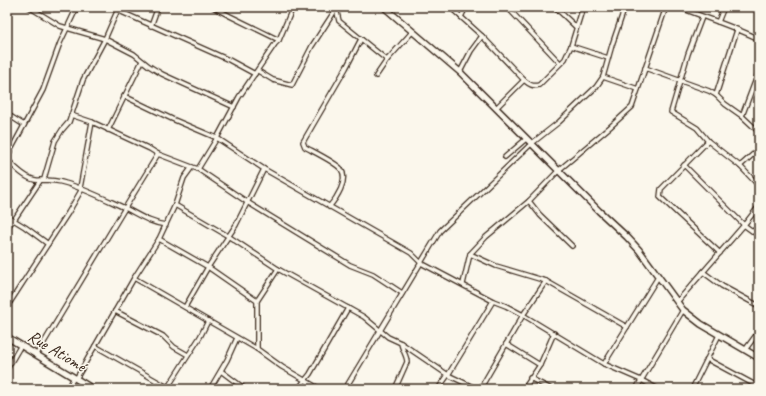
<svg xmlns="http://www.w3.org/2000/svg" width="766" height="396" font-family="Caveat,sans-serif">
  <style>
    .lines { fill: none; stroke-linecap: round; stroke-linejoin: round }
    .street-casing { stroke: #3b2a1e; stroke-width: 6 }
    .secondary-casing { stroke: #3b2a1e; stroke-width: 8 }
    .street { stroke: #fbf7ec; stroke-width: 3.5 }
    .secondary { stroke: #fbf7ec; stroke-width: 5 }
    .labels { text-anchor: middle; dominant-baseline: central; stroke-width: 3; stroke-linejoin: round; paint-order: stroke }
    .street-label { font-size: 17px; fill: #3b2a1e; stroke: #fbf7ec }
  </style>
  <rect width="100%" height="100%" fill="#fbf7ec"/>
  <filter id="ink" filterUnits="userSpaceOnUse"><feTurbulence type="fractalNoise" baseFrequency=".025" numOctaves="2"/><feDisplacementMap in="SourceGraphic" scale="8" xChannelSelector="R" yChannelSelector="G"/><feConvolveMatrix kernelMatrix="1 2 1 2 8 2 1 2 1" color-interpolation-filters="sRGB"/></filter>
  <g filter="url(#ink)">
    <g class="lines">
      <!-- street casing -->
      <g class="street-casing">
        <g id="street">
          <polyline points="29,7 60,26 105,39 134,54 149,66 162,74 234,107"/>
          <polyline points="213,7 230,16 279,40"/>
          <polyline points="450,7 482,36 524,80"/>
          <polyline points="507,7 560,63"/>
          <polyline points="555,7 576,27"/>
          <path d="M679,7C705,18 733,26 759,39"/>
          <polyline points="336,8 339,21 387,60"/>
          <polyline points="117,10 229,60 255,74"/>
          <polyline points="461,17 466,7"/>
          <polyline points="702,17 688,54 671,112 697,128 708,141 740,166 759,186"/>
          <polyline points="718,22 724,7"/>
          <polyline points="151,26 158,7"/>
          <polyline points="571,46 608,58"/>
          <polyline points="645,68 709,91 716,95 725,104 742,116 759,132"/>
          <polyline points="258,71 273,80 292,85 312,46 336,9"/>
          <polyline points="460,72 471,51 482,36"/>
          <polyline points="376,76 387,60 413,31"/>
          <polyline points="603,77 638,89"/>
          <polyline points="716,95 737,30"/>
          <polyline points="124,96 172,119 217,138 264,169 411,253 421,263 493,301 506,306 523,315 604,364 641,380 658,389"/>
          <path d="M496,108L524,80C529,84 532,87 539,85L565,59L571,46L583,7"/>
          <polyline points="7,114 24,125"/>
          <polyline points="71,115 92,122 150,149 158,154 192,167"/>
          <polyline points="742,116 759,71"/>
          <polyline points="108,130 142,61"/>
          <polyline points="708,141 661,189 660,197 720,253"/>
          <polyline points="7,157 43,90 60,43 77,7"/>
          <polyline points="505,157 526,139"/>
          <path d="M7,159C14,167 29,182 40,180C48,180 56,180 65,183C85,189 105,199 125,208L158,154"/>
          <polyline points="684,165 744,225 759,236"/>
          <polyline points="740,166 759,149"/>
          <polyline points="198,169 217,138 239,97 275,44 279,40 293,7"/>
          <polyline points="44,179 55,141 62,130 69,122 83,80 105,39 119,7"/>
          <polyline points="80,188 92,122"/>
          <polyline points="529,201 540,215 572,246"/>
          <path d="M175,205L228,236L278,269L364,317L388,337L401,343C402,350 407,356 407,362L395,389"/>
          <path d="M329,207C336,199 349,180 341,169C335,162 314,152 305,147L303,142L346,68L361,39"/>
          <polyline points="7,216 25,227 48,244"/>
          <polyline points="7,227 14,220 40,181"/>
          <polyline points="159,239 208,267 257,301"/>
          <polyline points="470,254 496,266 546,281 627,327"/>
          <polyline points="703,272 722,286 759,306"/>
          <polyline points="134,278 257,349 282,367 320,389"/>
          <polyline points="463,284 470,254 486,237 529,201 559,170 610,127 632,107 666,7"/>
          <polyline points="677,302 744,225 759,206"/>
          <polyline points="7,307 68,213 82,189"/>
          <polyline points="185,307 208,267 236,225 264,169"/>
          <polyline points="115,311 163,336 174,347 188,355"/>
          <polyline points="401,343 448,375 477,389"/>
          <polyline points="506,344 540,365"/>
          <polyline points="95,346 171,389"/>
          <polyline points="257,349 257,301 278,269"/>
          <polyline points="745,350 759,331"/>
          <path d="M37,354L125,208C139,215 150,223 166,225"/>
          <polyline points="707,359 759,387"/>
          <polyline points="604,364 658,277"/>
          <polyline points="7,369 21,345"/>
          <polyline points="221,371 245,389"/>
          <polyline points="530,378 551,389"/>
          <polyline points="76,379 134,278 159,239 175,205 184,178 192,167 198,169 247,202 350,265 373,274 402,293"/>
          <polyline points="168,387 200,337 208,321"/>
          <polyline points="68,389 74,377"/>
          <polyline points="210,389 227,360 237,338"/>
          <polyline points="298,389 310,374 348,308"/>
          <polyline points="345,389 440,231 531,144 559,122 596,87 603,77 612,45 625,7"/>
          <polyline points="438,389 448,375 493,301"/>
          <polyline points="480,389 523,315 546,281"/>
          <polyline points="524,389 540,365 554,333"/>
          <polyline points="636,389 683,310"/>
          <polyline points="692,389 719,335"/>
        </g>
      </g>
      <!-- secondary casing -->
      <g class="secondary-casing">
        <g id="secondary">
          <polyline points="384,7 460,72 599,211 627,237 639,250 683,310 701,324 759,358"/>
          <polyline points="7,337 93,389"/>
        </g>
      </g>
      <!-- street -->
      <use href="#street" class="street"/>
      <!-- secondary -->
      <use href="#secondary" class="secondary"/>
    </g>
  </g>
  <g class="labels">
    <!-- street labels -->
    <g class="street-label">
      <text transform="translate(57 351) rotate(31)">Rue Atiomé</text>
    </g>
  </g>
  <!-- margin -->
  <rect width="766" height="396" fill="none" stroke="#fbf7ec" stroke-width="24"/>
  <rect x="12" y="12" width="742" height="372" fill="none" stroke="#3b2a1e" stroke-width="1.5" filter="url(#ink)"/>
</svg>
